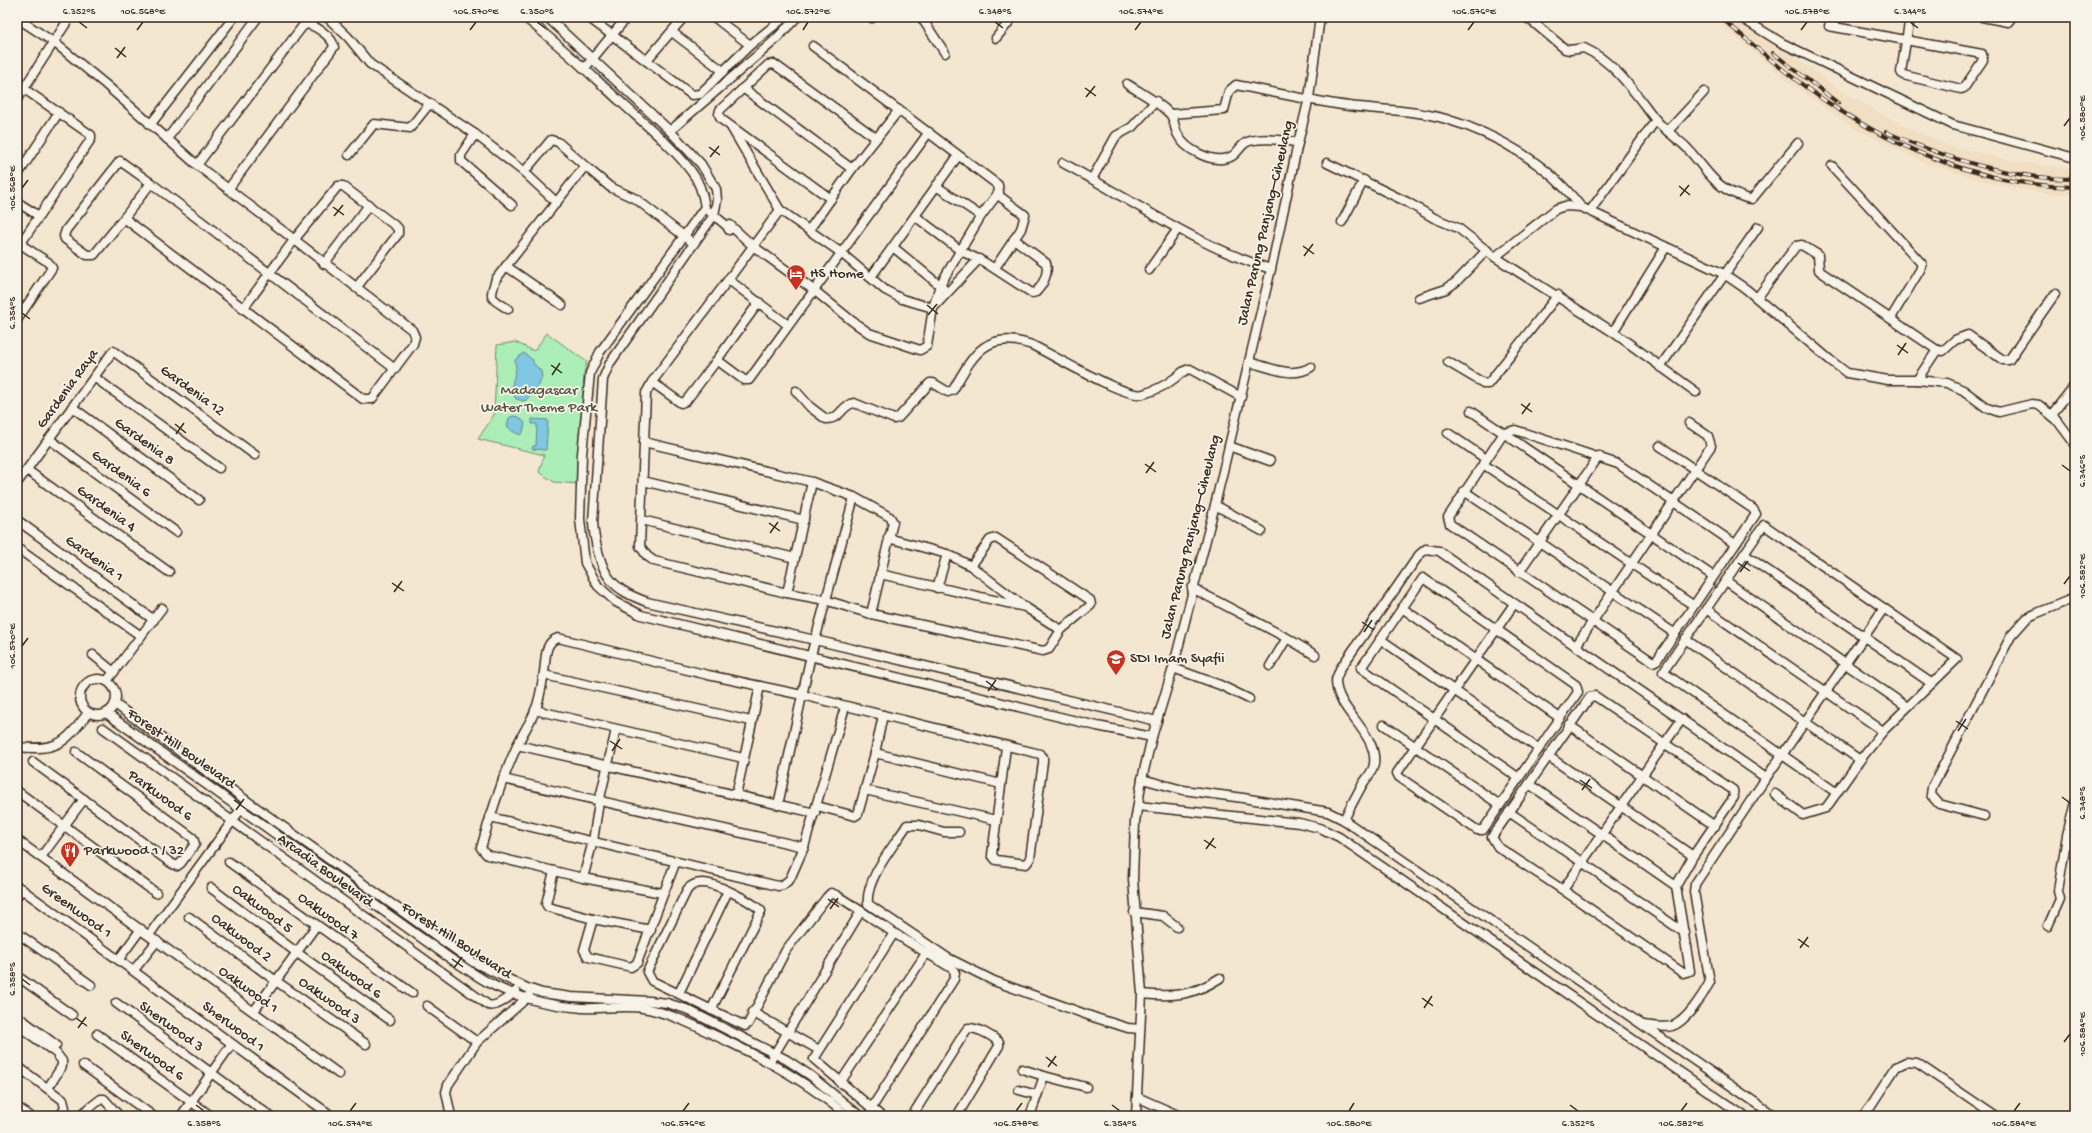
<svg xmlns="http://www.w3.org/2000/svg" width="2092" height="1133" font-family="'Gochi Hand',sans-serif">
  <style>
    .built { fill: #f2dfc3 }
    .park { fill: #aceeb7; stroke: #748c6a }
    .water { fill: #80c7e1; stroke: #648893 }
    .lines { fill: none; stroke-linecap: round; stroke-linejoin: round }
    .minor-casing { stroke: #3b2a1e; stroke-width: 11 }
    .minor { stroke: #f7f3e8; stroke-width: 8 }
    .rail-casing { stroke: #3b2a1e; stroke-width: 4 }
    .rail { stroke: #f7f3e8; stroke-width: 2.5; stroke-dasharray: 8; stroke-linecap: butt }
    .ticks { fill: none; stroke: #3b2a1e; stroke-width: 1.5 }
    .labels { text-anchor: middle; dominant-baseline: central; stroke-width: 3.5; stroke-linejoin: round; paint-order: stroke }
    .street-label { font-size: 15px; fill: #3b2a1e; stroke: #f7f3e8 }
    .poi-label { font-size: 15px; fill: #3b2a1e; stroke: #f7f3e8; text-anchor: start }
    .park-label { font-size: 15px; fill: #52513d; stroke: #f7f3e8 }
    .neatline { fill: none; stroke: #3b2a1e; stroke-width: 1.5 }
    .ticks-label { font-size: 10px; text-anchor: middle; fill: #3b2a1e }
  </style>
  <rect width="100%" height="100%" fill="#f4e7d2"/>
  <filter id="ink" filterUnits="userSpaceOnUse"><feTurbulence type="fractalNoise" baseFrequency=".025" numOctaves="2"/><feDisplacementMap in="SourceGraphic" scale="8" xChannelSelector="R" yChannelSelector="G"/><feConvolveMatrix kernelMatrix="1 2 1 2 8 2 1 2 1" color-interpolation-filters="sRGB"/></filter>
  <g filter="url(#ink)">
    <!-- built -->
    <polygon class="built" points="1712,17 1744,17 1785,50 1845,93 1902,125 1951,146 2010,160 2075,170 2075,194 2051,194 1996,185 1925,163 1855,129 1791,84"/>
    <!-- park -->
    <polygon class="park" points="547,333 587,362 584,373 578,484 554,482 539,472 544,455 478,439 494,415 497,345 515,342 534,351"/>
    <!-- water -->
    <g class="water">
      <polygon points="524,353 533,360 533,363 541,371 542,377 539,385 525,401 516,399 511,389 516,369 515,360"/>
      <polygon points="513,416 519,417 525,423 523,432 520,435 512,431 507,426 509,418"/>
      <polygon points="532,419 548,420 546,450 532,449 533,446 536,446 537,424 532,424"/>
    </g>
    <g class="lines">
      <!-- minor casing -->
      <g class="minor-casing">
        <g id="minor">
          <polyline points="327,17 348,37 370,64 475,134 524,172 556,202"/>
          <path d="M524,17C559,44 591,75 623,104C646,125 672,146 691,171C700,182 703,194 705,207L600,352L590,373L582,454L580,519L585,563L598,586L616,602L641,615L1097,726L1152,737"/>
          <path d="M547,17L670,131L701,164L716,189L717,200L714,215L610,363L603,379L593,522C594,538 600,567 610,579C619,591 634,597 647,602L815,640L1157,721"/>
          <polyline points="588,17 692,95 700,94 703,91 750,45 785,17"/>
          <polyline points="714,17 750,45"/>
          <polyline points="871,17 872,18"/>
          <polyline points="921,17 945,53"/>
          <path d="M1525,17L1533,22L1565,49L1570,50L1584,48C1615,62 1635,93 1655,119C1664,130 1677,138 1687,148C1704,166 1713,186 1738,195C1743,197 1747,199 1752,199L1798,143"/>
          <polyline points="1740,17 1782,43 1953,125 2075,158"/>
          <polyline points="1982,17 2008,22 2012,17"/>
          <polyline points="17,18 55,43 105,84 197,165 412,330 415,337 413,344 372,399 363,399 124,218 94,255 87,255 65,239 64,236 66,230 120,161 151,183 124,218"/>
          <polyline points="1829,26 1982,54 1983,60 1964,88 1961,89 1903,75 1901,72 1910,17"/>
          <polyline points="672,32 723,71"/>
          <polyline points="996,38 1013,17"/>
          <polyline points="647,60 684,17"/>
          <polyline points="584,69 627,17"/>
          <polyline points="17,84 91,135 91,139 17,249"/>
          <path d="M1127,84C1141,93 1157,101 1169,113C1175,118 1174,129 1178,135C1185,150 1212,163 1228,158C1236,156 1238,149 1244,144C1253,136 1287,140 1298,143"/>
          <polyline points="743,88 852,169"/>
          <polyline points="17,99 70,17"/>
          <path d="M1171,114L1224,110L1229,91L1236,85C1273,92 1312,101 1349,106C1381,110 1415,110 1446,119C1497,134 1548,164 1581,207"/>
          <polyline points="150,125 234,17"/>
          <polyline points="731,127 780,210 840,252 885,290 902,299 933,308 979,259"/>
          <polyline points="670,131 775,40 797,17"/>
          <polyline points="1668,131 1704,92"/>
          <polyline points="475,134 461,155 461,161 512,205"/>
          <polyline points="167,139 258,17"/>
          <polyline points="349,155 374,124 410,128 430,103"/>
          <path d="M1063,163C1132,200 1196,246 1271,269"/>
          <polyline points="1327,163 1407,202 1434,218 1458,228 1495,257 1613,332 1696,392"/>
          <path d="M197,165L302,27L306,24C315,25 333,37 334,47L229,188"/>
          <polyline points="1832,166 1922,264 1920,270 1891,318"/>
          <polyline points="524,172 551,140 558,142 585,166"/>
          <polyline points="17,176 59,112"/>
          <polyline points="1092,179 1116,136 1132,127 1156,101"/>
          <polyline points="151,183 395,369"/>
          <polyline points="936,186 981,216"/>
          <polyline points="831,199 721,119 719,114 720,110 768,65 774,64 876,138"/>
          <polyline points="17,202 39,216"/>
          <polyline points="780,210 652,382 646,393 640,546 647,556 654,561 787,593 825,600 871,614 1043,651 1049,649 1061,630 1091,605 1090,600 996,538 990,540 971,566"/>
          <polyline points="1590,211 1656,120"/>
          <polyline points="710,212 727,226 729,230"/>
          <path d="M915,216L961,251L984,262L1032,293L1036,292C1043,285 1049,273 1046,263L1014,239"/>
          <polyline points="1342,222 1364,180"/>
          <polyline points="727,226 730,225 753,246 815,291 852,321 869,333 920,350 927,346 933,308 940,285 981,216 999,192 998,185 813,46"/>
          <polyline points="809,230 852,169 899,110"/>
          <polyline points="17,242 48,262 52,268 17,320"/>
          <polyline points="893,247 943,288"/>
          <polyline points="1495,257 1556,209 1565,206 1581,207 1724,274 1746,289 1830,360 1847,373 1888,380 1917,380 1947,383 1963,390 1987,408 1999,412 2032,404 2039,405 2057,420 2075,444"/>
          <polyline points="324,264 369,205"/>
          <polyline points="506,266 562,305"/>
          <polyline points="995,268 1021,229 1025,215 998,195"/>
          <polyline points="1149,270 1177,230"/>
          <polyline points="871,277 958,156"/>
          <polyline points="729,280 788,325"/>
          <polyline points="1419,298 1446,289 1456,282 1487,250"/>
          <polyline points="1757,298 1796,246 1802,245 1818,255 1819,270 1821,272 1937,350 1917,380"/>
          <polyline points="243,309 294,240 338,186 343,186 398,228 398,234 356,288"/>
          <path d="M508,309C490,297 489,300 496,279L585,166L610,187L636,199L689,240"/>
          <polyline points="1613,332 1666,247"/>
          <polyline points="1937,350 1943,351 1955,340 1968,335 2003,360 2009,360 2055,294"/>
          <polyline points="717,360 759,302"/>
          <path d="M1249,362C1269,367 1292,379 1311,367"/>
          <polyline points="1448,362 1485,384 1488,384 1558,295"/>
          <polyline points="1660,367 1758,227"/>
          <polyline points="94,377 219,468"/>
          <polyline points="652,382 681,403 686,401 717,360 744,380 749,380 929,132"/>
          <path d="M796,391L810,407L826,419C842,419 841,405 854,403L894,419L898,418L930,383H933L948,392L953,390C973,355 986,329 1032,345C1051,354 1126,399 1143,394C1154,391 1166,385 1175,378C1181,374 1183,370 1190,369L1241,397"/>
          <polyline points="72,407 199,500"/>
          <polyline points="1471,411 1713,576"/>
          <polyline points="2052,414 2075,385"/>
          <polyline points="1448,433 1486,459"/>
          <polyline points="49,439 176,532"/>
          <polyline points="644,442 812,482 854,497 890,517 893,522 871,614"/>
          <polyline points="1229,446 1270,461"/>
          <polyline points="1660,446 1753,509 1756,514 1657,660 1653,662 1450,524 1448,517 1504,433 1515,430 1618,464 1735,544"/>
          <polyline points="1483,464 1693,605"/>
          <polyline points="27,470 169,572"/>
          <polyline points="643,481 804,520"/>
          <polyline points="17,483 113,351 255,455"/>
          <polyline points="1464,491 1674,633"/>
          <polyline points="1215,505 1262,531"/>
          <polyline points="17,520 154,620"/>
          <polyline points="642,520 795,558"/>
          <polyline points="888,538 947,554 971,566 1022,605"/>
          <polyline points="17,548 141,636"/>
          <polyline points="1744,554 1931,683"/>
          <polyline points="1519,572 1599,456"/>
          <polyline points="880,574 1025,607 1061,630"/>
          <polyline points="1726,581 1906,706"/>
          <polyline points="937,588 947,554"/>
          <polyline points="1192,588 1287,638 1315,655"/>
          <polyline points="787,593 812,482"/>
          <path d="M1514,604C1475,660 1436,717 1397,773L1399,777L1477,830H1483L1578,692L1576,685L1423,578L1361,668L1519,778"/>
          <polyline points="1402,608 1560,718"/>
          <polyline points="1706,609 1883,731"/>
          <polyline points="1380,639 1539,749"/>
          <polyline points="1685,639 1860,760"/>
          <polyline points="1576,646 1711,446 1708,436 1689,423"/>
          <polyline points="93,655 114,672"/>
          <polyline points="1270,666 1287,638"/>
          <polyline points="1173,668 1220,685 1249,699"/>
          <polyline points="544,675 751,721"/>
          <circle cx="98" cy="697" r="18"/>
          <polyline points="107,681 162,608"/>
          <polyline points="115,704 247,801 473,962 527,988 542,993 571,997 650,1001 667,1003 686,1009 787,1060 811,1076 860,1116"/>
          <polyline points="535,710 743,758"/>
          <path d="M106,713L451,959C466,968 480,979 495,986C522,999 553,1006 582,1008C603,1009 623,1005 643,1008C672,1013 701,1029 727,1041C772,1063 809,1083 847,1116"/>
          <polyline points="1384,725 1500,805"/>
          <polyline points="1569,725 1715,826"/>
          <path d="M103,728L488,1005C497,1008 509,997 516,991"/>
          <polyline points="517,745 815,813"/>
          <path d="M17,747C58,751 64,744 88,713"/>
          <polyline points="875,753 1001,784"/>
          <polyline points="1548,756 1693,856"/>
          <polyline points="33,762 171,863 177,866 181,863 195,844 193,838 76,752"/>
          <polyline points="1766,778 1884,608"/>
          <polyline points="503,779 804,847"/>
          <polyline points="1142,779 1183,790 1243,798 1328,812 1344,820 1775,1116"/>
          <polyline points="1529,784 1676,886"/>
          <polyline points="865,790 996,820"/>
          <polyline points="17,791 156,893"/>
          <polyline points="1775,794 1803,815 1826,808 1860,760 1883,731 1957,659 1764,525 1663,672 1837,793"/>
          <polyline points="736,795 760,686"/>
          <polyline points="778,805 811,655 854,497"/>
          <polyline points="817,806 855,816 858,814 875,753 883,715"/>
          <polyline points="1138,806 1299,823 1320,828 1339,837 1744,1116"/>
          <polyline points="1509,812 1685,933"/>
          <polyline points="1984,816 1939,804 1931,795 1932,787 2011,636 2027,618 2035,614 2072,599 2075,596"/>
          <polyline points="490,817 778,886 783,885 790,879 804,847 845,707"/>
          <path d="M1344,820C1349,809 1355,798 1361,787C1365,779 1373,773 1374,764C1378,733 1336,710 1336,681C1336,677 1339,673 1340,669L1419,555L1426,549L1439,551L1766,778L1695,884L1694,892L1710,982C1703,995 1686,1022 1672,1026C1664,1028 1652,1026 1644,1025"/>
          <path d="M959,832H944L919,825H907C894,846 865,879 868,904L948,958L994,981L1096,1018L1128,1028L1140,1029"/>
          <polyline points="17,840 339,1074"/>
          <polyline points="41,857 84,799"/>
          <path d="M676,861L637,963L631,967L588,957L584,950L593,919L548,907L546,904L554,871L487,855L481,848C491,813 502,779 517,746C522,734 530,723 535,711C540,699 542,684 544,672C546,659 544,642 558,638L708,675L802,695L1040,754L1043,757V762L1030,859L1026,864L996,860L992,855L1006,747"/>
          <polyline points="229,862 412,993"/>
          <polyline points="554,871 583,878 662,893"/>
          <polyline points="583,878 593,841 599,802 616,730"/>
          <path d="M17,886C123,962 226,1041 332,1116"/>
          <polyline points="211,888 296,952 390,1020"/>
          <polyline points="1563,890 1498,847 1492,837 1590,697 1595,696 1733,790 1734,797 1693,856 1676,886 1690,971 1683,973 1563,890 1665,743 1682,719"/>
          <polyline points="17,896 22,889"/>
          <polyline points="1134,912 1163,916 1177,927"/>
          <polyline points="189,917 276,981 366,1044"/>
          <polyline points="593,919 651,930"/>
          <polyline points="2048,926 2060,899 2058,891 2067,835 2075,802"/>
          <polyline points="17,933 91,985"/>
          <polyline points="149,935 244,805"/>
          <polyline points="119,959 141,929"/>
          <polyline points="134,970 157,941"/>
          <polyline points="17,976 72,1015"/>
          <polyline points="679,993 728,891"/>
          <path d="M1142,994C1174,997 1192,996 1220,978"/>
          <polyline points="116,1003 270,1116"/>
          <polyline points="427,1006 477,1042"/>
          <path d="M711,1010L761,911C753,902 715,882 702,883C695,883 691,885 687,890L647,972L652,981L745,1026L748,1024L786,950L827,897L831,893L836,895L861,911"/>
          <polyline points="254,1011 316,926"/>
          <polyline points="752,1012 819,1050"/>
          <polyline points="17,1016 56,1045"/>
          <polyline points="17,1025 56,1053 62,1061 62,1066 48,1088"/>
          <polyline points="97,1034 211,1116"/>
          <polyline points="772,1058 861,911 894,933 814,1059 881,1116"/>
          <polyline points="83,1065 153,1116"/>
          <polyline points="17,1066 63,1100 65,1108 60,1116"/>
          <polyline points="1022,1069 1044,1076 1030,1116"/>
          <polyline points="1044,1076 1086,1087"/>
          <polyline points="840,1083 927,952"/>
          <polyline points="1019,1090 1037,1095"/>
          <polyline points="1137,1097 1180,1116"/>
          <polyline points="17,1107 30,1116"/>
          <polyline points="871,1109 954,979 955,973 953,969 894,933"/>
          <polyline points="79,1116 101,1099 104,1099 119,1116"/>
          <polyline points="181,1116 231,1045"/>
          <polyline points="451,1116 446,1092 448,1085 477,1042 529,996"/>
          <path d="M912,1116L965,1032L968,1028C978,1028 991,1035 999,1042V1046L957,1116"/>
          <polyline points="1136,1116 1142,994 1133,879 1135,822 1142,779 1152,737 1173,668 1215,505 1271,269 1298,143 1309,98 1320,17"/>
          <polyline points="1864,1116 1896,1067 1906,1062 1917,1063 1995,1116"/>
        </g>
      </g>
      <!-- minor -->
      <use href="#minor" class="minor"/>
      <!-- rail casing -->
      <g class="rail-casing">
        <g id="rail">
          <path d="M1720,17C1755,46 1789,77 1827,102C1900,151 1986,186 2075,187"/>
          <polyline points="1773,53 1838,103"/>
          <path d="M1886,132C1946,158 2009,179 2075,179"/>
        </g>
      </g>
      <!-- rail -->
      <use href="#rail" class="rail"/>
    </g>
  </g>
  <!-- ticks -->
  <path class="ticks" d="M79,22L87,28M537,22L545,28M995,22L1003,28M1910,22L1918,28M137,30L143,22M470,30L476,22M803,30L808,22M1135,30L1141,22M1468,30L1474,22M1801,30L1807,22M115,48L126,57M117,58L125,47M1085,88L1096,96M1086,97L1095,86M2064,126L2070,118M709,147L720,155M710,157L719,146M1679,186L1690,195M22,188L28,180M1680,196L1689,185M333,207L344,215M334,216L343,205M1303,246L1314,254M1304,256L1313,244M927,305L938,314M22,313L30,319M928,315L937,304M1897,345L1908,353M1898,355L1906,343M551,365L562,373M552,375L560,363M1521,404L1532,412M1522,414L1530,403M175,424L186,433M176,434L184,423M1145,464L1156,472M2062,465L2070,471M1146,473L1154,462M769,523L780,531M770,533L778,522M1738,563L1750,571M1740,572L1748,561M392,583L404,591M2064,584L2070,576M394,592L402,581M1362,622L1374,630M1364,632L1372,620M22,646L28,638M986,681L998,690M988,691L996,680M1956,721L1968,729M1958,731L1966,719M610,741L622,749M612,751L620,739M1580,780L1592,788M1582,790L1590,779M2062,797L2070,803M234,800L246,809M236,810L244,799M1204,840L1216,848M1206,849L1214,838M828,899L839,907M830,909L838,898M1798,939L1809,947M1800,948L1808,937M452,959L463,967M454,968L462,957M22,979L30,985M1422,998L1433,1006M1424,1008L1432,996M76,1018L87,1026M78,1028L86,1017M2064,1042L2070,1034M1046,1057L1057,1066M1048,1067L1056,1056M196,1105L204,1111M1112,1105L1120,1111M1570,1105L1578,1111M350,1111L356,1103M683,1111L689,1103M1016,1111L1022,1103M1349,1111L1354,1103M1681,1111L1687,1103M2014,1111L2020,1103"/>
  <!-- icons -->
  <defs>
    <g id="hotel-pin" transform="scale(1)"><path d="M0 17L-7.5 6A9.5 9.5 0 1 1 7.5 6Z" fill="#c8321e" stroke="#f7f3e8"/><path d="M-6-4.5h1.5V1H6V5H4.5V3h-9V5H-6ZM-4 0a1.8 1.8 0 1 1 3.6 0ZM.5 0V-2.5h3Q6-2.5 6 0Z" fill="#fff"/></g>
    <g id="school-pin" transform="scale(1)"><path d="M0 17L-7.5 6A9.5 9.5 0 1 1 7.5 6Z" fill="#c8321e" stroke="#f7f3e8"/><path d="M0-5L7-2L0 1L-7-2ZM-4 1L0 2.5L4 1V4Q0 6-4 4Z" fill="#fff"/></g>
    <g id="restaurant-pin" transform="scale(1)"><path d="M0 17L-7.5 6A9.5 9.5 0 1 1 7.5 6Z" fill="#c8321e" stroke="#f7f3e8"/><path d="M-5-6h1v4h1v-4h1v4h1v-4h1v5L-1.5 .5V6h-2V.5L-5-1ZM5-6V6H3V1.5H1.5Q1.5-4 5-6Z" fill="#fff"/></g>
  </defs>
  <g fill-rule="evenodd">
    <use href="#hotel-pin" x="796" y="274"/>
    <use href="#school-pin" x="1116" y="659"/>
    <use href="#restaurant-pin" x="70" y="851"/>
  </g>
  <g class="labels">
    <!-- street labels -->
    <g class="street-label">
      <text transform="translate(1266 223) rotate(-77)">Jalan Parung Panjang–Ciheulang</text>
      <text transform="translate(68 389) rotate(-54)">Gardenia Raya</text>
      <text transform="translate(192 391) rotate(36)">Gardenia 12</text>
      <text transform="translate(144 442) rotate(36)">Gardenia 8</text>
      <text transform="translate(121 474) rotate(36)">Gardenia 6</text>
      <text transform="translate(106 509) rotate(36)">Gardenia 4</text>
      <text transform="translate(1191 537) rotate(-76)">Jalan Parung Panjang–Ciheulang</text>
      <text transform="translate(94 559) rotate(36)">Gardenia 1</text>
      <text transform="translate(181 749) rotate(35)">Forest Hill Boulevard</text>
      <text transform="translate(160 796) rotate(36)">Parkwood 6</text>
      <text transform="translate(325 871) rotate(36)">Arcadia Boulevard</text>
      <text transform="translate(262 909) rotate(37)">Oakwood 5</text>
      <text transform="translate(76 911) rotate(36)">Greenwood 1</text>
      <text transform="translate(328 917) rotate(36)">Oakwood 7</text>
      <text transform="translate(241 938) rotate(37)">Oakwood 2</text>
      <text transform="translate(456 941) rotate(33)">Forest Hill Boulevard</text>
      <text transform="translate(351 975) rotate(36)">Oakwood 6</text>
      <text transform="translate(248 990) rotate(36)">Oakwood 1</text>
      <text transform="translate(329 1001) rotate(35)">Oakwood 3</text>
      <text transform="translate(171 1027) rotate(36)">Sherwood 3</text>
      <text transform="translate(233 1027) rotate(37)">Sherwood 1</text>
      <text transform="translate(152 1056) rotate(36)">Sherwood 6</text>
    </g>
    <!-- poi labels -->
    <g class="poi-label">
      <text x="810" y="274">HS Home</text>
      <text x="1130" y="659">SDI Imam Syafii</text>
      <text x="84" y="851">Parkwood 1 / 32</text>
    </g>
    <!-- park labels -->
    <g class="park-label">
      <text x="539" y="391">Madagascar<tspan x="539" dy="17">Water Theme Park</tspan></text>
    </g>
  </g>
  <!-- margin -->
  <rect width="2092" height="1133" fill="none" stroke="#f7f3e8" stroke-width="44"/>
  <rect x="22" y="22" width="2048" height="1089" class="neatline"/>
  <g class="ticks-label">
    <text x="79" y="14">6.352°S</text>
    <text x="143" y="14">106.568°E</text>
    <text x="476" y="14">106.570°E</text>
    <text x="537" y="14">6.350°S</text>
    <text x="808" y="14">106.572°E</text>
    <text x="995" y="14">6.348°S</text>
    <text x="1141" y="14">106.574°E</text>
    <text x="1474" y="14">106.576°E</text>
    <text x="1807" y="14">106.578°E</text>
    <text x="1910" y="14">6.344°S</text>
    <text transform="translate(2081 118) rotate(-90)" y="4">106.580°E</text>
    <text transform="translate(11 188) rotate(-90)" y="4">106.568°E</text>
    <text transform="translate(11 313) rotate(-90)" y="4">6.354°S</text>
    <text transform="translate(2081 471) rotate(-90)" y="4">6.346°S</text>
    <text transform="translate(2081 576) rotate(-90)" y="4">106.582°E</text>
    <text transform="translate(11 646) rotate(-90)" y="4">106.570°E</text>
    <text transform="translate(2081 803) rotate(-90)" y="4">6.348°S</text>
    <text transform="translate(11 979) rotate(-90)" y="4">6.358°S</text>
    <text transform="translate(2081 1034) rotate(-90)" y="4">106.584°E</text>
    <text x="204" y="1126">6.358°S</text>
    <text x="350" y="1126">106.574°E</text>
    <text x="683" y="1126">106.576°E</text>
    <text x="1016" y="1126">106.578°E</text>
    <text x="1120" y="1126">6.354°S</text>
    <text x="1349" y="1126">106.580°E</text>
    <text x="1578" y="1126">6.352°S</text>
    <text x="1681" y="1126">106.582°E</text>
    <text x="2014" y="1126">106.584°E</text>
  </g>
</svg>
